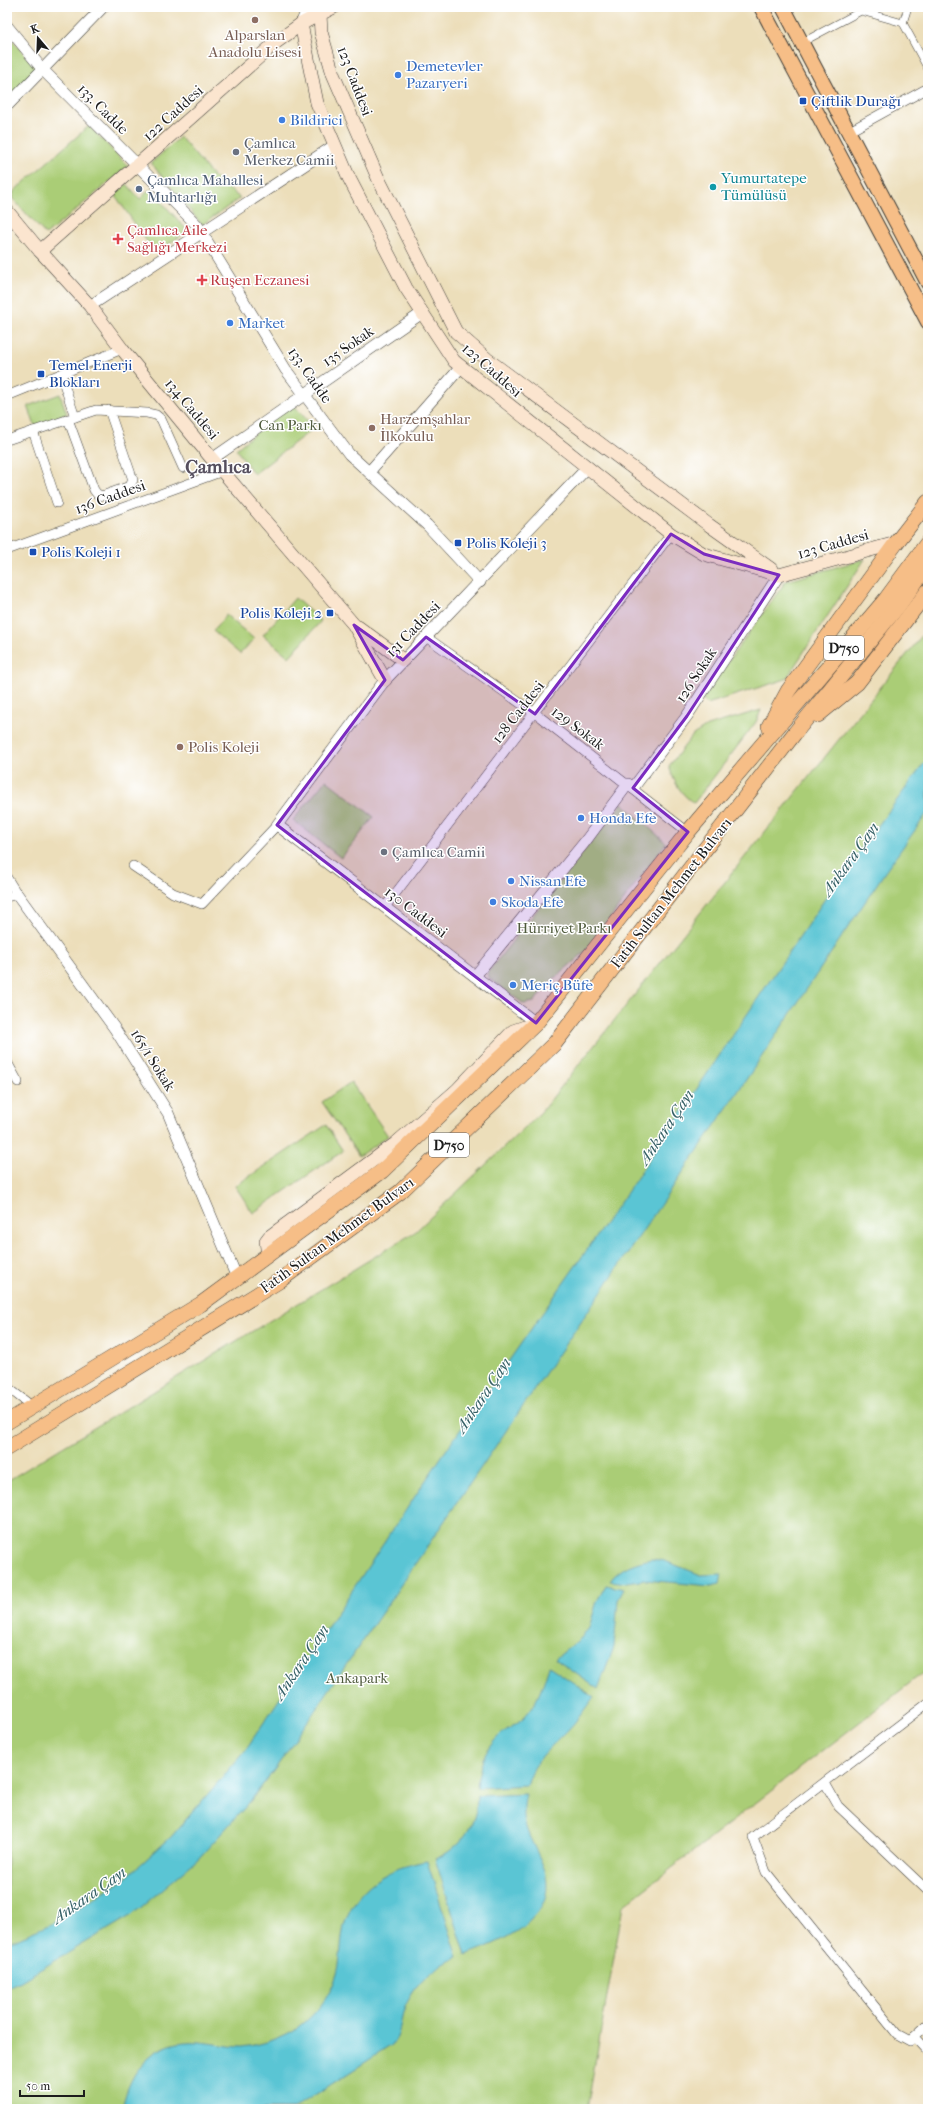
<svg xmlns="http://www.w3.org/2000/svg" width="935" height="2116" font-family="'IM FELL French Canon',serif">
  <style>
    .green { fill: #aacd76; stroke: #637449 }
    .water { fill: #5ac5d4; stroke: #3b7078 }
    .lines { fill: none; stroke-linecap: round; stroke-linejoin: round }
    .pedestrian-casing { stroke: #3b3934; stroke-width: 8 }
    .minor-casing { stroke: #3b3934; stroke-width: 10 }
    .tertiary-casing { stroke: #3b3934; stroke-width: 12 }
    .secondary-casing { stroke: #3b3934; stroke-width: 14 }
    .primary-casing { stroke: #3b3934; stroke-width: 16 }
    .trunk-casing { stroke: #3b3934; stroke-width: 16 }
    .pedestrian { stroke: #fff; stroke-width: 7 }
    .minor { stroke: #fff; stroke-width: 9 }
    .tertiary { stroke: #fff; stroke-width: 11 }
    .secondary { stroke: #fbe5cf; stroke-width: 13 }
    .primary { stroke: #f6be87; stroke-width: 14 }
    .trunk { stroke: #f6be87; stroke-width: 15 }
    .marked { fill: #7b2cbf; fill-opacity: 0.2; stroke: #7b2cbf; stroke-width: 3; stroke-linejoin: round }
    .education-dot { fill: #8d6e63; stroke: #fff; stroke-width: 1.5 }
    .shop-dot { fill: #3f7fe0; stroke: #fff; stroke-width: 1.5 }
    .transit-dot { fill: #1a4fb4; stroke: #fff; stroke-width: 1.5 }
    .worship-dot { fill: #6b7280; stroke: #fff; stroke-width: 1.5 }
    .culture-dot { fill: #0f9aa8; stroke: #fff; stroke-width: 1.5 }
    .service-dot { fill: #5c6f8a; stroke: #fff; stroke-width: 1.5 }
    .health-dot { fill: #e0444e; stroke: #fff; stroke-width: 1.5 }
    .labels { text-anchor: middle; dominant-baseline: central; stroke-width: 3; stroke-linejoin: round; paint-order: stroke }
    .shield { fill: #fff; stroke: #606060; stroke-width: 1 }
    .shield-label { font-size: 14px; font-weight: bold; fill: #1c1c1c }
    .education-label { font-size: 15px; fill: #785e54; stroke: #fff; text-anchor: start }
    .shop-label { font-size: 15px; fill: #366cbe; stroke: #fff; text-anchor: start }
    .street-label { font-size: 15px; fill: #1c1c1c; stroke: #fff }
    .transit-label { font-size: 15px; fill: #164399; stroke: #fff; text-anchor: start }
    .worship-label { font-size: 15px; fill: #5b616d; stroke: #fff; text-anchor: start }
    .culture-label { font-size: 15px; fill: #0d838f; stroke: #fff; text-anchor: start }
    .service-label { font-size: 15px; fill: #4e5e75; stroke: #fff; text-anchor: start }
    .health-label { font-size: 15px; fill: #be3a42; stroke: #fff; text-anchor: start }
    .park-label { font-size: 15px; fill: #4e5a3c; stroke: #fff }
    .water-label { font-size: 16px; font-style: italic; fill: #356066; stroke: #fff }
    .district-label { font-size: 19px; font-weight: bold; fill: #564f5e; stroke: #fff }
  </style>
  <rect width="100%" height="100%" fill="#fff"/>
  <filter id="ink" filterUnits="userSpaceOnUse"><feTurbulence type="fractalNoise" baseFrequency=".025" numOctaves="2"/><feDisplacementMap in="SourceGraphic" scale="8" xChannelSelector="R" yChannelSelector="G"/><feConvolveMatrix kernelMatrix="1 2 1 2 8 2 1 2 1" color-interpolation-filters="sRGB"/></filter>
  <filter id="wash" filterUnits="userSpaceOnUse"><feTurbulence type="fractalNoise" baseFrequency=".012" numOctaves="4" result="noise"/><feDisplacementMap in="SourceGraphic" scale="16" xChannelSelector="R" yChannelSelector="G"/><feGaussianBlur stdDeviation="0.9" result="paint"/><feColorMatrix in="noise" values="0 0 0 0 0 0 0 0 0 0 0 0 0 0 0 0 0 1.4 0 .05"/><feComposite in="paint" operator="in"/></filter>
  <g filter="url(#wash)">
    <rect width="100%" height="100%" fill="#ecdeba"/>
    <!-- green -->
    <g class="green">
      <polygon points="7,34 38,69 7,101"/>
      <polygon points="89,126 128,166 46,235 12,198 14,191"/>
      <polygon points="180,137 214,177 240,198 202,225 151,163"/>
      <polygon points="127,184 140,199 150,189 188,231 155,253 117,198 116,193"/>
      <polygon points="60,394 67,414 35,426 28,406"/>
      <polygon points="292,403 314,428 254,474 236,449"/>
      <polygon points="865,559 786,679 707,704 702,698 786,581"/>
      <polygon points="295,598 321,621 289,657 263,635"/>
      <polygon points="226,615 254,639 240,654 213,631"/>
      <polygon points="928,628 928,1669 623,1906 587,2109 7,2109 7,1481 415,1232 541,1112"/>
      <path d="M761,710L756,722L694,803C680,794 674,782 669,766L693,735L707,726Z"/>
      <polygon points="326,780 374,817 341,858 293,820"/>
      <polygon points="622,803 666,843 585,952 551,981 534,1002 524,1004 489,978 488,972"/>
      <polygon points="351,1082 388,1136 359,1156 322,1102"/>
      <polygon points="326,1125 343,1151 253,1213 235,1186"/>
    </g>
    <!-- water -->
    <g class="water">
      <polygon points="928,758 928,812 885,872 752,1071 275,1769 248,1804 198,1859 132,1915 21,1981 7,1987 7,1943 53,1923 121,1882 171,1837 244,1752 444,1453 624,1197 835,884"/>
      <path d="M652,1559L665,1561L701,1575L722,1574L720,1584L711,1586L645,1580L627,1583L610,1581C620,1567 636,1562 652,1559Z"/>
      <polygon points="606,1585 624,1589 618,1600 614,1647 598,1689 555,1659 581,1638 589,1628 597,1601"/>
      <path d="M549,1666L594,1697C585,1708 577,1721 567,1731C550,1748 534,1760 527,1785L477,1788C478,1769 485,1748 500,1735C508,1728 518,1724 525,1716C538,1703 543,1684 549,1666Z"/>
      <path d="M526,1794C519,1824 530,1836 541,1861C566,1915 506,1940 466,1955L435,1859C460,1849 478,1824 477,1796Z"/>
      <path d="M427,1861L458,1957C434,1967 413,1985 404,2010C400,2023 400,2035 392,2045L293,2109H122C130,2068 155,2038 200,2042C214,2043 228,2047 242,2047C262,2045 282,2038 299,2027C319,2012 335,1989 339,1965C341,1952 341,1939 344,1926C355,1886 389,1867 427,1861Z"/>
    </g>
  </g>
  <g filter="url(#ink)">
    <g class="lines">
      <!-- pedestrian casing -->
      <g class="pedestrian-casing">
        <g id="pedestrian">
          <polyline points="862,7 861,11 903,23 928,69"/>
          <polyline points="903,23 908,7"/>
          <polyline points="801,43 861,11"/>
        </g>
      </g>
      <!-- minor casing -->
      <g class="minor-casing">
        <g id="minor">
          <polyline points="848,132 928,88"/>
          <polyline points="61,375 75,417"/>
          <polyline points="7,396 122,349"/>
          <polyline points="68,419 94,490 97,494 102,496 130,486 133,480 109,410"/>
          <polyline points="33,431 57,503"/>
          <polyline points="7,440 96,410 147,413 156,415 161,419 183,468"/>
          <polyline points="7,550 223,471"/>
          <polyline points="426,637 540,717 688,832"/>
          <polyline points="133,866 173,893 202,904 277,825"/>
          <polyline points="7,878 17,894 7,897"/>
          <polyline points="385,907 671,534"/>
          <polyline points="7,1062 18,1082"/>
          <polyline points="7,1387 33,1407"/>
          <polyline points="825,1783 838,1806 928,1891"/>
          <polyline points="928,2024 914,2037 928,2052"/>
          <polyline points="914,2037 910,2041 897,2034 766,1872 753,1837 928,1703"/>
        </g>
      </g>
      <!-- tertiary casing -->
      <g class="tertiary-casing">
        <g id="tertiary">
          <polyline points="301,24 308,7"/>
          <polyline points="7,26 43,70 197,225 286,370 349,454 427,525 480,582"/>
          <polyline points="7,106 103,7"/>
          <polyline points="90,306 335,145"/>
          <polyline points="212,459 422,313"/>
          <polyline points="369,472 461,367"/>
          <polyline points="633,788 687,716 779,575"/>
          <polyline points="17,894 115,1029 168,1113 237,1278"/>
          <polyline points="475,976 584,843 628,784"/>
          <polyline points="536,1023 277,825 385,680 587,468"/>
        </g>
      </g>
      <!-- secondary casing -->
      <g class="secondary-casing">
        <g id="secondary">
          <polyline points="320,15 321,32 333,74 378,178 456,332 487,359 709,525 771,569"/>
          <polyline points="301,24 317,103 349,178 406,288 454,361 671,534 704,554 779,575 896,543"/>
          <polyline points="7,211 40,251 90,306 122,349 212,459 354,625 385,680"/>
          <polyline points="40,251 275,43 301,24 334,7"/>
          <polyline points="358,627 403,660"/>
          <polyline points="268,1255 266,1241 269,1237 395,1144 457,1090 513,1031 536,1023"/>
        </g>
      </g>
      <!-- primary casing -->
      <g class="primary-casing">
        <g id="primary">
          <polyline points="761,7 928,322"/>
          <polyline points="783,7 928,283"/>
        </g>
      </g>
      <!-- trunk casing -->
      <g class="trunk-casing">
        <g id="trunk">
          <polyline points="818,715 857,683 928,591"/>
          <polyline points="769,726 788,691 896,543 928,502"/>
          <polyline points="7,1422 201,1304 382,1171 536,1023 688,832 886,599 928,542"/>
          <polyline points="7,1448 279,1281 400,1192 555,1043 794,734 898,606 928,565"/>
        </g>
      </g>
      <!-- pedestrian -->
      <use href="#pedestrian" class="pedestrian"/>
      <!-- minor -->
      <use href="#minor" class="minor"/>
      <!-- tertiary -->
      <use href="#tertiary" class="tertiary"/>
      <!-- secondary -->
      <use href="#secondary" class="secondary"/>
      <!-- primary -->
      <use href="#primary" class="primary"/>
      <!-- trunk -->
      <use href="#trunk" class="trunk"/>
    </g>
  </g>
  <!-- marked area -->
  <path class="marked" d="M671,534L704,554L779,575L687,716L633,788L688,832L536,1023L277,825L385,680L354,625L403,660L426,637L535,714Z"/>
  <!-- markers -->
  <g class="education-dot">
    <circle cx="255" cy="20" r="4"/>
    <circle cx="372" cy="428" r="4"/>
    <circle cx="180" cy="747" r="4"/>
  </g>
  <g class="shop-dot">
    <circle cx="398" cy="75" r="4"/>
    <circle cx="282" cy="120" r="4"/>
    <circle cx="230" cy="323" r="4"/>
    <circle cx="581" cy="818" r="4"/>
    <circle cx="511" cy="881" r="4"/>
    <circle cx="493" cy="902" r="4"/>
    <circle cx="513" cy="985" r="4"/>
  </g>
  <g class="transit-dot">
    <rect x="799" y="97" width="8" height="8" rx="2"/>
    <rect x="37" y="370" width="8" height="8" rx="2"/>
    <rect x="454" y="539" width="8" height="8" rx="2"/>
    <rect x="29" y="548" width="8" height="8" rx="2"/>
    <rect x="326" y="609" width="8" height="8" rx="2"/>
  </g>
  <g class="worship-dot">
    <circle cx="236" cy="152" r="4"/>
    <circle cx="384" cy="852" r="4"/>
  </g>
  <circle class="culture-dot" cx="713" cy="187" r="4"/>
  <circle class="service-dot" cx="139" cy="189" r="4"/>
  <g class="health-dot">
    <path d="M116 233h4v4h4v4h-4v4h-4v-4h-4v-4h4z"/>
    <path d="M200 274h4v4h4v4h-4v4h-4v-4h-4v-4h4z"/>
  </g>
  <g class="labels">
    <!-- shield labels -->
    <g class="shield">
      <rect x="824" y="636" width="40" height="24" rx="3"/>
      <rect x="429" y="1133" width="40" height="24" rx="3"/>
    </g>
    <g class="shield-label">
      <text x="844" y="648">D750</text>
      <text x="449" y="1145">D750</text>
    </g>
    <!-- education labels -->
    <g class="education-label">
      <text x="255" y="35" text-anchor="middle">Alparslan<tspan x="255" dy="17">Anadolu Lisesi</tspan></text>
      <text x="380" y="419">Harzemşahlar<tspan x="380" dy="17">İlkokulu</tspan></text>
      <text x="188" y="747">Polis Koleji</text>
    </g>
    <!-- shop labels -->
    <g class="shop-label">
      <text x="406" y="66">Demetevler<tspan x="406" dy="17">Pazaryeri</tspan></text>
      <text x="290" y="120">Bildirici</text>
      <text x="238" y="323">Market</text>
      <text x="589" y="818">Honda Efe</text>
      <text x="519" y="881">Nissan Efe</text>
      <text x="501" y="902">Skoda Efe</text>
      <text x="521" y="985">Meriç Büfe</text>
    </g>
    <!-- street labels -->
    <g class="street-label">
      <text transform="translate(355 81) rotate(69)">123 Caddesi</text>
      <text transform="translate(103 109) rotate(45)">133. Cadde</text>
      <text transform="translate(173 113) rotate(-42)">122 Caddesi</text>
      <text transform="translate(348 346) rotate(-35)">135 Sokak</text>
      <text transform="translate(492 370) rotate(41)">123 Caddesi</text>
      <text transform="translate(310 375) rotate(55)">133. Cadde</text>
      <text transform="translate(192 409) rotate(50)">134 Caddesi</text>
      <text transform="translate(110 497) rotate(-20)">136 Caddesi</text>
      <text transform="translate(833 544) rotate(-16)">123 Caddesi</text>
      <text transform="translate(413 629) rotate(-46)">131 Caddesi</text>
      <text transform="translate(696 675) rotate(-57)">126 Sokak</text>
      <text transform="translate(518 712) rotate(-52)">128 Caddesi</text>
      <text transform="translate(578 728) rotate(37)">129 Sokak</text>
      <text transform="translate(671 893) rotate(-52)">Fatih Sultan Mehmet Bulvarı</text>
      <text transform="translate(416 912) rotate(37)">130 Caddesi</text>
      <text transform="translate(153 1060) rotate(58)">165/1 Sokak</text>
      <text transform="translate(337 1235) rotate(-36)">Fatih Sultan Mehmet Bulvarı</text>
    </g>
    <!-- transit labels -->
    <g class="transit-label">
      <text x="811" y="101">Çiftlik Durağı</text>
      <text x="49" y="365">Temel Enerji<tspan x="49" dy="17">Blokları</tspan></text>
      <text x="466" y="543">Polis Koleji 3</text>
      <text x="41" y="552">Polis Koleji 1</text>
      <text x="322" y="613" text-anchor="end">Polis Koleji 2</text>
    </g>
    <!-- worship labels -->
    <g class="worship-label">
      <text x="244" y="143">Çamlıca<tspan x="244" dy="17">Merkez Camii</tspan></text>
      <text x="392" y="852">Çamlıca Camii</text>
    </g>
    <!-- culture labels -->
    <g class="culture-label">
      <text x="721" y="178">Yumurtatepe<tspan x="721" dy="17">Tümülüsü</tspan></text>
    </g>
    <!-- service labels -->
    <g class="service-label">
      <text x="147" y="180">Çamlıca Mahallesi<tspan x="147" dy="17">Muhtarlığı</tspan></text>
    </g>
    <!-- health labels -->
    <g class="health-label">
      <text x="127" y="230">Çamlıca Aile<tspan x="127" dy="17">Sağlığı Merkezi</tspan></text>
      <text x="210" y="280">Ruşen Eczanesi</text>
    </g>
    <!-- park labels -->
    <g class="park-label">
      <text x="290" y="425">Can Parkı</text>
      <text x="564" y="928">Hürriyet Parkı</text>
      <text x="357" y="1678">Ankapark</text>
    </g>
    <!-- water labels -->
    <g class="water-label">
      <text transform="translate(850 859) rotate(-54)">Ankara Çayı</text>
      <text transform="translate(666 1127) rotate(-56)">Ankara Çayı</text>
      <text transform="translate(483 1395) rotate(-56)">Ankara Çayı</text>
      <text transform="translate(301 1662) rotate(-56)">Ankara Çayı</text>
      <text transform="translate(89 1895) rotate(-35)">Ankara Çayı</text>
    </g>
    <!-- district labels -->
    <g class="district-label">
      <text x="218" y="467">Çamlıca</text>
    </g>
  </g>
  <!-- margin -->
  <rect width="935" height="2116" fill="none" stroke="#fff" stroke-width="24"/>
  <!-- north arrow -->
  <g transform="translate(38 38) rotate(341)" stroke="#ffffff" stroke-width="3" paint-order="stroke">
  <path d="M0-3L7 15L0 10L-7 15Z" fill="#1c1c1c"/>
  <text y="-6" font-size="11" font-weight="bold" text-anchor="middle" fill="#1c1c1c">K</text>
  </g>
  <!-- scale -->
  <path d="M20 2090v6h64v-6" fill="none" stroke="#1c1c1c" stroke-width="2"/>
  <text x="26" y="2090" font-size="12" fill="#1c1c1c" stroke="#ffffff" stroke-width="3" paint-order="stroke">50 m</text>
</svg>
